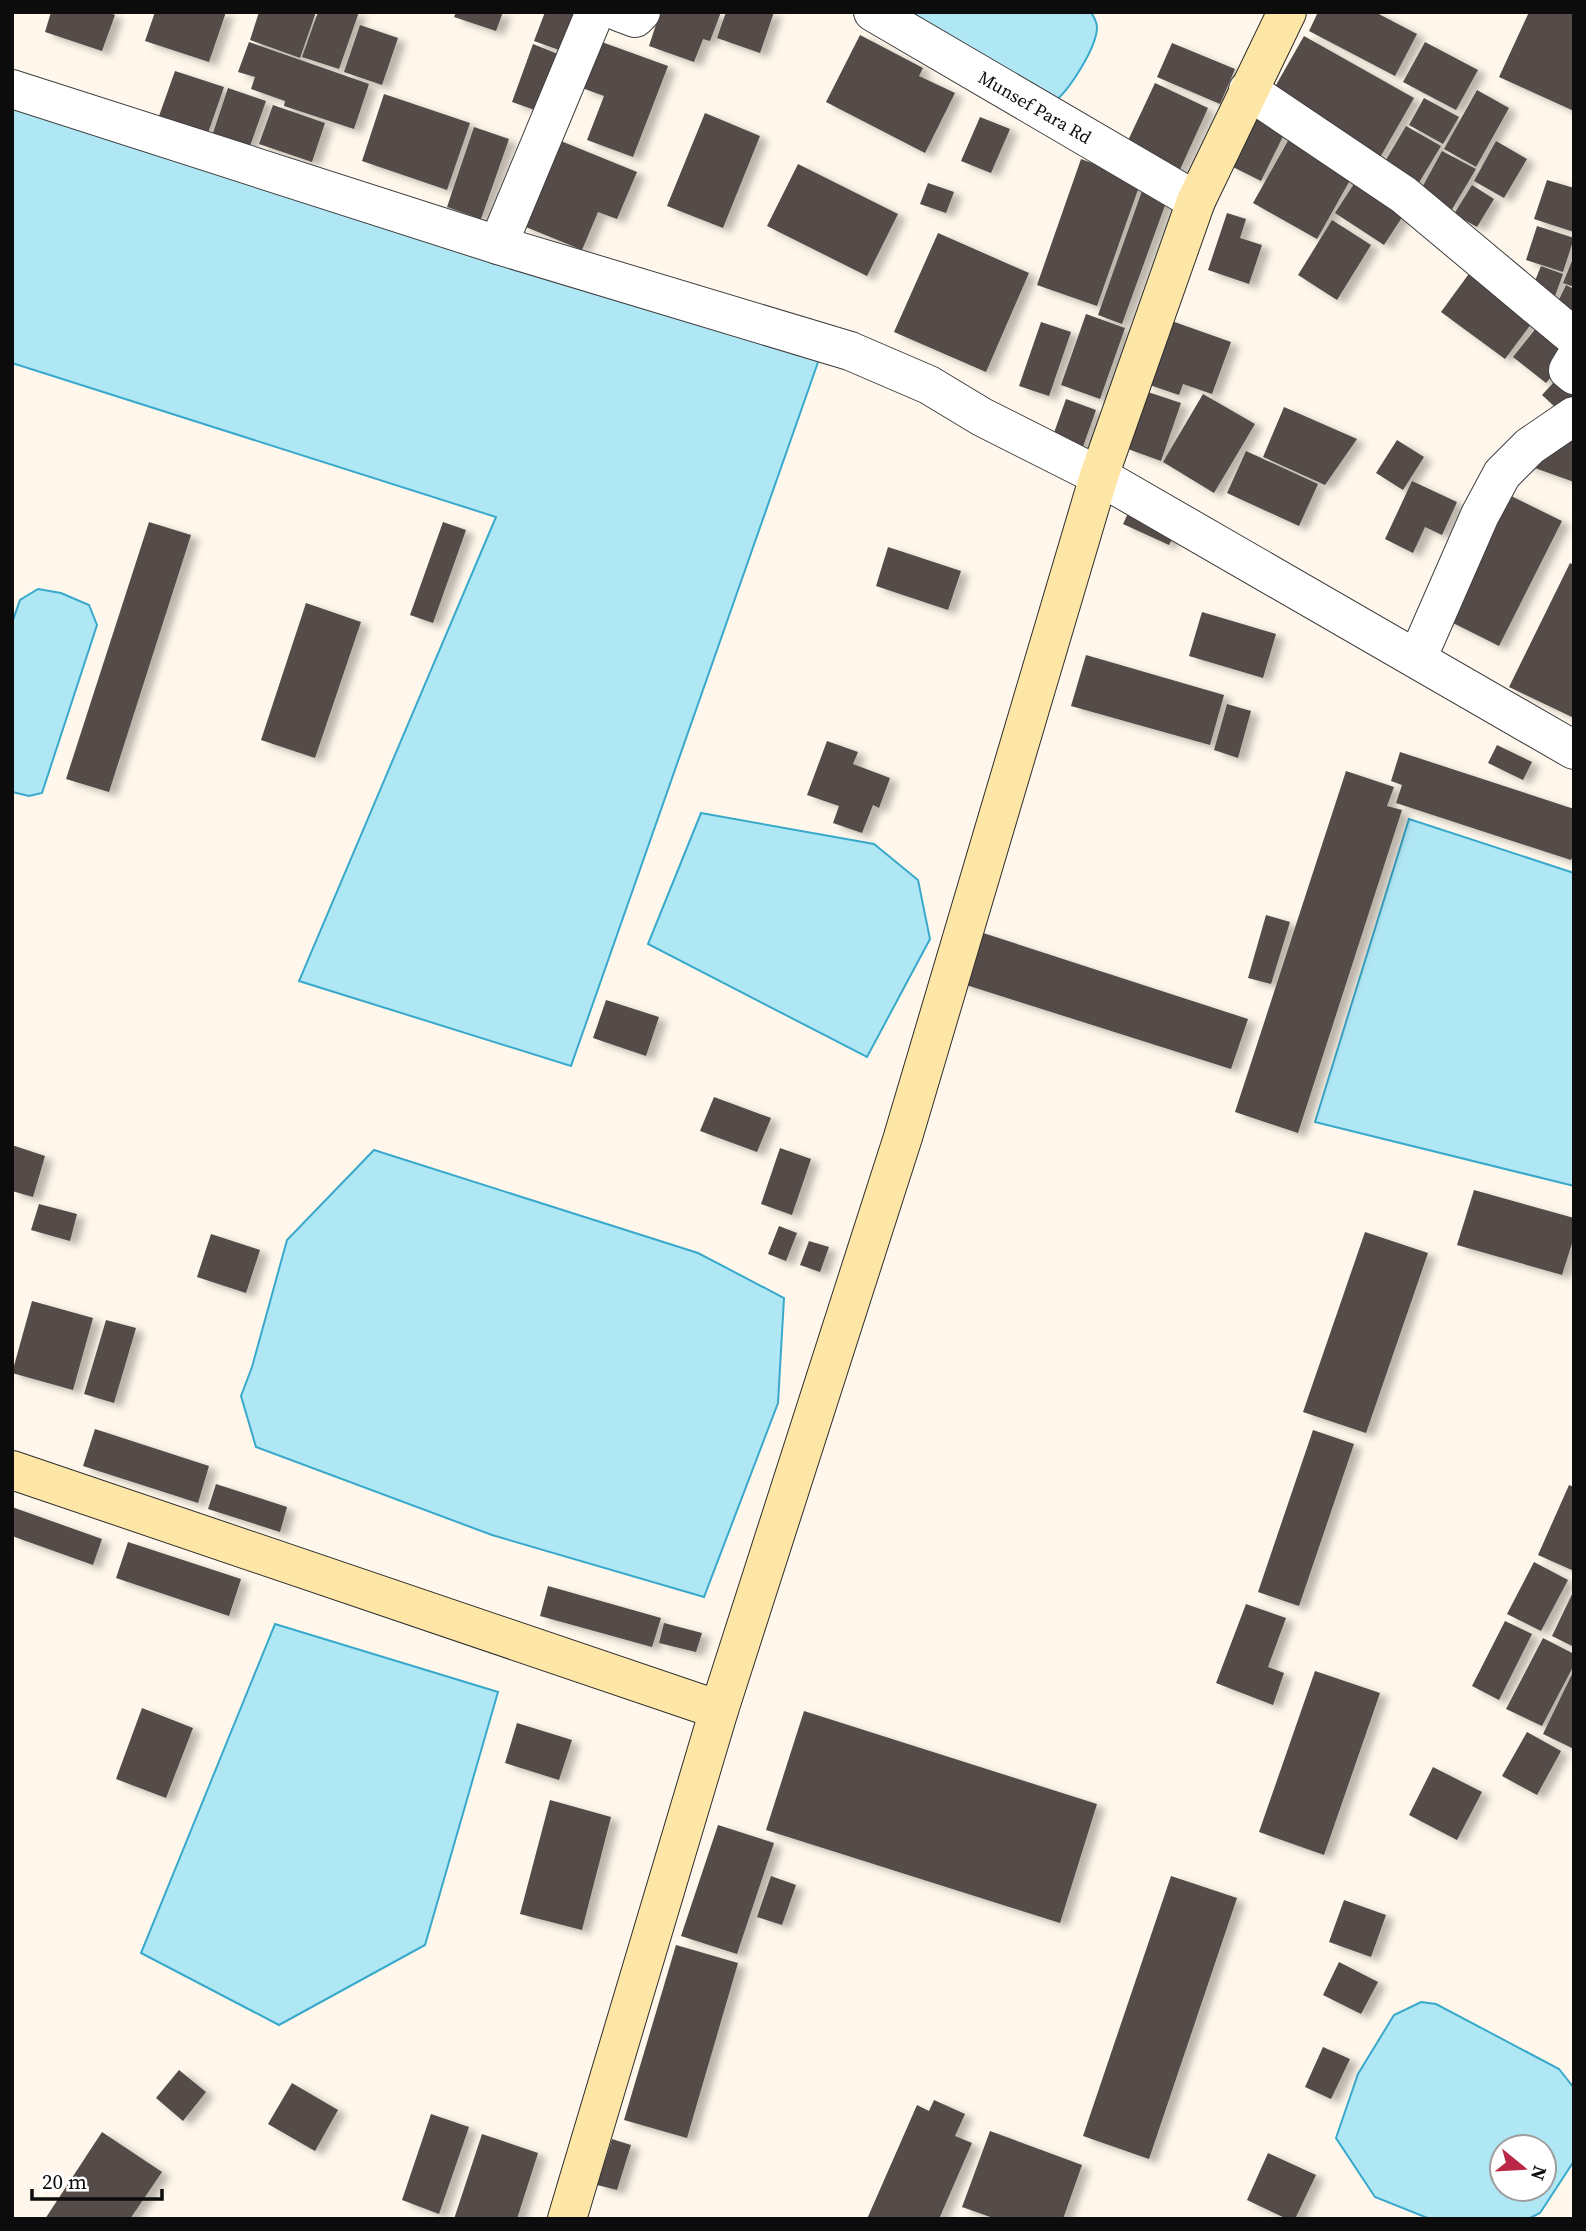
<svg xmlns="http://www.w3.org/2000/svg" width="1586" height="2231" font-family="'Source Serif 4',serif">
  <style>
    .water { fill: #b0e7f5; stroke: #39a9cb; stroke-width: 2; fill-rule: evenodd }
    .building { fill: #544b48; filter: url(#shadow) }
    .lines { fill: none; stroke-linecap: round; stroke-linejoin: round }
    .street-casing { stroke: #3f3f3f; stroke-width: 40 }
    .secondary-casing { stroke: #2e2e2e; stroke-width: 40 }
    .street { stroke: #fff; stroke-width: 38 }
    .secondary { stroke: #fee6a7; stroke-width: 38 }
    .labels { text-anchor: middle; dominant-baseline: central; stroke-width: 7; stroke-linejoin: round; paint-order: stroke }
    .street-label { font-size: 18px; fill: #0c0c0c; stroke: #fff }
  </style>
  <defs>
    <filter id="shadow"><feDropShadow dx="8" dy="4.5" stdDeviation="3.5" flood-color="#0004"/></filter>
  </defs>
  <rect width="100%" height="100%" fill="#fff7eb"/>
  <!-- water -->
  <g class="water">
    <path d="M916,12H1091C1094,17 1097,22 1097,27C1097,47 1069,91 1053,103L914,19Z"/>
    <polygon points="12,101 823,348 571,1066 299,981 496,517 12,363"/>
    <polygon points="38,589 61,593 89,605 97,625 42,793 29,796 12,792 12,623 20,600"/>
    <polygon points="701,813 874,844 918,880 930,939 867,1057 648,944"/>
    <polygon points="1409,819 1574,873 1574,1186 1315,1122"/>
    <polygon points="374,1150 698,1253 784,1298 778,1403 704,1597 492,1535 256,1447 241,1396 252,1367 287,1240"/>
    <polygon points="275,1624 498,1692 425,1945 279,2025 141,1953"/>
    <path d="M1421,2002L1436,2004L1559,2069L1574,2088V2161L1540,2213L1528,2219H1430L1375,2197L1336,2138L1358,2074L1394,2015ZM1544,2147V2189H1502V2147Z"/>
  </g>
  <!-- building -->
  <g class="building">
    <polygon points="51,12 108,12 115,15 102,51 45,32"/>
    <polygon points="155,12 226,12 209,62 145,41"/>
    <polygon points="259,12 316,12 300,58 250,40"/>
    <polygon points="318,12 359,12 339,69 302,57"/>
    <polygon points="456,12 503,12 496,31 454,17"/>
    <polygon points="545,12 589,12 573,55 534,41"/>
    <polygon points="660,12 721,12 710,41 703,39 694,62 649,46"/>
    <polygon points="726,12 774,12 760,53 717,38"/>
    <polygon points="1318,12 1375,12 1417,34 1395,76 1309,31"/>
    <polygon points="1529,12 1574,12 1574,111 1499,77"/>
    <polygon points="360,25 398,38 382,85 344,72"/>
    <polygon points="860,35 923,68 919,76 955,93 925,153 826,102"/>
    <polygon points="1304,36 1414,98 1378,161 1268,99"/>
    <polygon points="599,41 668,66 633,157 587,140 604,96 582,88"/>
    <polygon points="249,42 369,84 354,129 284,106 285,101 251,89 255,77 238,72"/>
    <polygon points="1425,42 1478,70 1456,110 1403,82"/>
    <polygon points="1172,43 1235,69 1220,104 1157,77"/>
    <polygon points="533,44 570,59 549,115 512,102"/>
    <polygon points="175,71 224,87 208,133 159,116"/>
    <polygon points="1155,83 1208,108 1178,174 1124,149"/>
    <polygon points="228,88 266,101 250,146 213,133"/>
    <polygon points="1477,90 1509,108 1476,167 1444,149"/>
    <polygon points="384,94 470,123 447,190 362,161"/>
    <polygon points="1424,98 1459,117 1443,144 1409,125"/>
    <polygon points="273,105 325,123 312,162 259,144"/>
    <polygon points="1258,109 1289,124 1261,181 1229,165"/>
    <polygon points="705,113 760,136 723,228 667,206"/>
    <polygon points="980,117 1010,129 991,173 961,161"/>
    <polygon points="1406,126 1441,146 1417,186 1383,165"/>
    <polygon points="474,127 509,139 481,219 447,207"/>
    <polygon points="1294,130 1358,166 1317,239 1253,203"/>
    <polygon points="556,139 637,172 617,219 598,212 582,250 521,225"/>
    <polygon points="1496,141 1527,159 1504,198 1474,181"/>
    <polygon points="1442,151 1476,169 1451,211 1419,193"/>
    <polygon points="1081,159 1141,181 1097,306 1037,285"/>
    <polygon points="798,164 898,214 867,276 767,226"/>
    <polygon points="1361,173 1410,205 1384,245 1335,213"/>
    <polygon points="1547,180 1574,188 1574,232 1534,219"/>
    <polygon points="928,183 954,192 946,213 920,204"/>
    <polygon points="1472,185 1494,199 1477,227 1454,214"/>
    <polygon points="1143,188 1168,197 1122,324 1098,315"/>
    <polygon points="1227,213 1246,219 1240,238 1262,245 1249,284 1208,270"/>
    <polygon points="1332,220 1371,245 1337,300 1298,275"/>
    <polygon points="1537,226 1574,238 1563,272 1526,260"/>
    <polygon points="938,233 1029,273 986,372 894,332"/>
    <polygon points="1574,256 1574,287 1563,283"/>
    <polygon points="1476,264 1540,312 1505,359 1441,312"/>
    <polygon points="1541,266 1563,274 1551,307 1528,298"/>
    <polygon points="1566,285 1574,289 1574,329 1550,318"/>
    <polygon points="1086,314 1125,328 1100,399 1061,385"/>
    <polygon points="1545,317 1574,349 1546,383 1513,357"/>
    <polygon points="1166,319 1231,342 1212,394 1183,384 1179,395 1144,383"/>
    <polygon points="1041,322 1071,332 1049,396 1019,386"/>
    <polygon points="1565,370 1574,378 1574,412 1568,419 1542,395"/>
    <polygon points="1145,391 1181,403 1161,461 1125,448"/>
    <polygon points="1203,394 1255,424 1214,493 1163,462"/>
    <polygon points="1066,399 1096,410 1080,455 1050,444"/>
    <polygon points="1284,407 1357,439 1325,485 1263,457"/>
    <polygon points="1574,436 1574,482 1521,463"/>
    <polygon points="1397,440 1424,457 1403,490 1376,473"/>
    <polygon points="1246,451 1318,484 1299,526 1227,493"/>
    <polygon points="1412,481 1457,502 1442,535 1425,527 1413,553 1385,539"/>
    <polygon points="1503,492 1562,521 1499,646 1441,617"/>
    <polygon points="1131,507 1177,529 1169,545 1123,524"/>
    <polygon points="149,522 191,535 109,792 66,779"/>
    <polygon points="443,522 466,530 433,623 410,615"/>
    <polygon points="888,547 961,571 948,610 876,586"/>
    <polygon points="1570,563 1574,565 1574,718 1509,687"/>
    <polygon points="306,603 361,622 315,758 261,740"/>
    <polygon points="1202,612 1276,634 1263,678 1189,656"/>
    <polygon points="1086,655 1224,695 1210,745 1071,706"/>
    <polygon points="1227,704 1251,711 1238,758 1214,750"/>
    <polygon points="827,741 858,752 853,764 890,778 879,808 873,805 862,833 833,823 839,806 807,795"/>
    <polygon points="1497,745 1532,762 1523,780 1488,763"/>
    <polygon points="1400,752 1574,809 1574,852 1571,860 1396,803 1402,785 1391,781"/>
    <polygon points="1346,771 1394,787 1387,806 1402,810 1298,1133 1235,1112"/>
    <polygon points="1266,915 1290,922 1271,984 1248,978"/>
    <polygon points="977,931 1248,1019 1231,1069 960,983"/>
    <polygon points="606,1000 659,1017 646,1056 593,1038"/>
    <polygon points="714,1097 771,1118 757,1152 700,1131"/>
    <polygon points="12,1145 45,1156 33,1197 12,1191"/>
    <polygon points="780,1148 811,1159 792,1215 761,1204"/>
    <polygon points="1474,1190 1574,1218 1574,1237 1562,1275 1457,1245"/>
    <polygon points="39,1204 77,1214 70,1241 31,1230"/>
    <polygon points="779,1226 797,1233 786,1261 768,1254"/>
    <polygon points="1365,1232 1428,1253 1366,1433 1303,1412"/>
    <polygon points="211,1234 260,1250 246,1293 197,1277"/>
    <polygon points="809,1241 829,1247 820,1272 800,1265"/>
    <polygon points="32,1301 93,1318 73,1390 12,1373"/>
    <polygon points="106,1320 136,1328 114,1403 84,1394"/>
    <polygon points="95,1429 209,1466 198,1503 83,1466"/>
    <polygon points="1313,1430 1354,1444 1299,1606 1258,1592"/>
    <polygon points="216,1484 287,1507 280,1532 208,1509"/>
    <polygon points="1569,1485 1574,1487 1574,1571 1538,1555"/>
    <polygon points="12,1507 102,1539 93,1565 12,1536"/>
    <polygon points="128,1542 241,1579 229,1616 116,1578"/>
    <polygon points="1534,1562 1568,1580 1541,1631 1507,1614"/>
    <polygon points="548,1586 661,1618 652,1647 540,1616"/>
    <polygon points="1574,1590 1574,1647 1552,1636"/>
    <polygon points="1246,1604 1286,1618 1268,1667 1284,1673 1273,1705 1216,1683"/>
    <polygon points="1505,1621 1532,1634 1499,1700 1472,1686"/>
    <polygon points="664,1623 702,1633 696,1652 659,1643"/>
    <polygon points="1543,1638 1574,1654 1574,1665 1542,1726 1506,1709"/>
    <polygon points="1574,1670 1574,1749 1543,1734"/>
    <polygon points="1315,1671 1380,1693 1324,1855 1259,1832"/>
    <polygon points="142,1708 193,1728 166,1798 116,1779"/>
    <polygon points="804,1711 1097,1804 1060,1923 766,1830"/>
    <polygon points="517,1723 572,1740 559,1780 505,1763"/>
    <polygon points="1527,1732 1561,1751 1537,1795 1502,1776"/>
    <polygon points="1433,1767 1482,1792 1457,1840 1409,1815"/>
    <polygon points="550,1800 611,1817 582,1930 520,1914"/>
    <polygon points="718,1825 774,1843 737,1954 681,1936"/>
    <polygon points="771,1876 796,1885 782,1925 757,1917"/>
    <polygon points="1171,1876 1237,1898 1149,2159 1083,2136"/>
    <polygon points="1344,1900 1386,1915 1371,1957 1329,1942"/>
    <polygon points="676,1945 738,1963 687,2138 624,2120"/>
    <polygon points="1339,1962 1378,1982 1361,2014 1323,1995"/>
    <polygon points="1323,2047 1350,2059 1331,2099 1305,2087"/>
    <polygon points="179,2070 206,2092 183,2121 156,2098"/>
    <polygon points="292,2083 338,2110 315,2151 268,2124"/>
    <polygon points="934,2100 965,2114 955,2136 972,2143 939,2219 867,2219 917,2105 929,2111"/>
    <polygon points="431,2114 469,2127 439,2214 402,2200"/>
    <polygon points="990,2131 1082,2165 1063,2219 996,2219 962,2207"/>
    <polygon points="102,2132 162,2172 130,2219 45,2219"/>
    <polygon points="482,2134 538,2153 517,2219 454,2219"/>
    <polygon points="612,2139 631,2145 617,2190 597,2185"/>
    <polygon points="1268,2153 1316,2175 1295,2219 1287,2219 1247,2200"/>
  </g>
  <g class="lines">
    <!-- street casing -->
    <g class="street-casing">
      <g id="street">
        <polyline points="619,12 635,18 641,12"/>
        <polyline points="873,12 1196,201"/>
        <polyline points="12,89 498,245 850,351 929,385 982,417 1099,476 1574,750"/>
        <polyline points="1248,90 1404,195 1574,337"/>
        <polyline points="498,245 595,12"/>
        <polyline points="1574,360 1568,370 1574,375"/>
        <polyline points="1417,659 1480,515 1502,474 1530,446 1574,416"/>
      </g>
    </g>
    <!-- secondary casing -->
    <g class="secondary-casing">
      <g id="secondary">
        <polyline points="12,1470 719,1710"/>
        <polyline points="567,2219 719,1710 903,1137 1099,476 1196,201 1287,12"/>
      </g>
    </g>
    <!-- street -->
    <use href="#street" class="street"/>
    <!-- secondary -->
    <use href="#secondary" class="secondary"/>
  </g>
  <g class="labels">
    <!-- street labels -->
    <g class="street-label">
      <text transform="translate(1035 107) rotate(30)">Munsef Para Rd</text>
    </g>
  </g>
  <!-- border -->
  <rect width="1586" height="2231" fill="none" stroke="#0c0c0c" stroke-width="28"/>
  <!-- north arrow -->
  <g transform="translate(1523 2168) rotate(108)"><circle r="33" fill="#ffffff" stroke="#9e9e9e" stroke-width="2"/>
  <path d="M0-5L12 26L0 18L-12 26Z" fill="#b92646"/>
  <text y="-10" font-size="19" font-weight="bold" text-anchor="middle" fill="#0c0c0c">N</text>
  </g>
  <!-- scale -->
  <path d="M32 2189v10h130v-10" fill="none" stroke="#0c0c0c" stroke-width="3.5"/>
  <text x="42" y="2189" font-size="21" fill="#0c0c0c" stroke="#ffffff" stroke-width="5" paint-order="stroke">20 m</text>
</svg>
